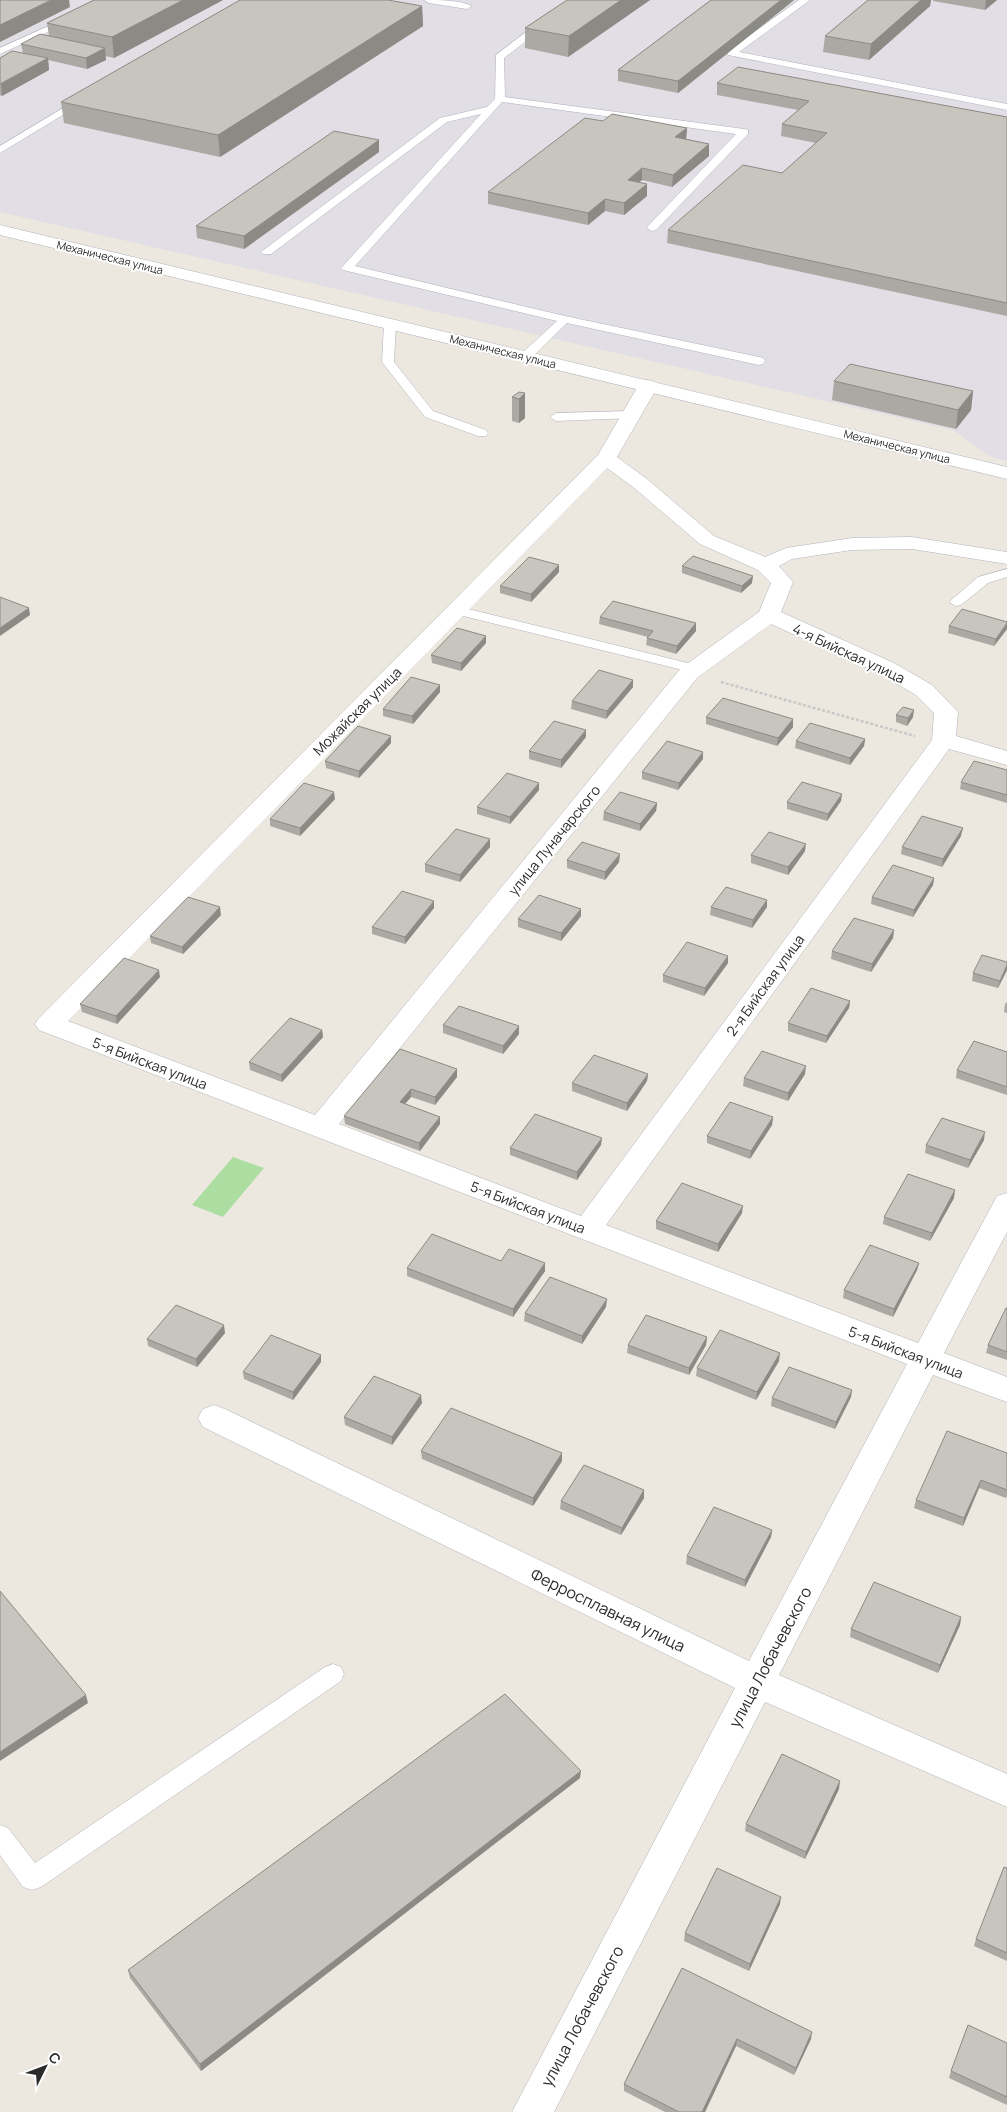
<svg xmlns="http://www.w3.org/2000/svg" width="1007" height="2112" font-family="Manrope,sans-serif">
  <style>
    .industrial { fill: #e1dee5 }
    .green { fill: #abdea0 }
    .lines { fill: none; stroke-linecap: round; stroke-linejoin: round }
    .lane-casing { stroke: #b2b2bd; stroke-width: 1 }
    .street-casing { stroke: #b2b2bd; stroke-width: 1 }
    .secondary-casing { stroke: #b2b2bd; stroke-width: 1 }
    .path { stroke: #c8c8c8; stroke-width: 2.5; stroke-dasharray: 3 2; stroke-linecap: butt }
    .lane { fill: #fff; fill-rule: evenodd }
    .street { fill: #fff; fill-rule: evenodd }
    .secondary { fill: #fff; fill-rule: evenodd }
    .wall { fill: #aba9a3 }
    .shaded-wall { fill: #8b8a85 }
    .building { fill: #c7c5be; stroke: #8b8a85 }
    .labels { text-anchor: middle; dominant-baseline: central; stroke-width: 4; stroke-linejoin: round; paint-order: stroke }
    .far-street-label { font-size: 11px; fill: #2b2b2b; stroke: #fff }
    .street-label { font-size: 14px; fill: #2b2b2b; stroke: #fff }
    .near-street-label { font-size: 16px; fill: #2b2b2b; stroke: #fff }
  </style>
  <rect width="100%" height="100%" fill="#ece8df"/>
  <!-- industrial -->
  <polygon class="industrial" points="0,0 1007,0 1007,461 991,457 953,430 0,212"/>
  <!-- green -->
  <polygon class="green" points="233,1157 264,1168 223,1217 192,1205"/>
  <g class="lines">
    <!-- lane casing -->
    <g class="lane-casing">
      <g id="lane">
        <polygon points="106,0 118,0 0,54 0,48"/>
        <path d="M424,0C438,0 460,0 472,6L467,9L429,3Z"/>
        <polygon points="568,0 579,0 504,58 505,97 744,129 748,130 748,134 656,230 652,231 647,228 648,226 736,134 502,102 355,266 565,316 759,357 763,358 765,361 763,364 759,365 567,323 529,360 525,361 519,357 521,354 557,321 343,270 341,268 343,266 481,114 447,122 271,254 263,254 261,252 440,118 487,107 495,99 496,55"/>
        <polygon points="799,0 810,0 739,52 1007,104 1007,110 728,55 728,51"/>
        <polygon points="83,96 88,99 86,101 0,153 0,146"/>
        <polygon points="390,321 396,324 394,362 433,411 486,430 488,433 486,436 478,436 425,417 382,362 384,324"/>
        <polygon points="630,411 634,412 636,415 634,418 556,421 550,417 556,413"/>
        <polygon points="1007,569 1007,577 988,583 961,605 956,606 949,602 978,577"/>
        <polygon points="456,606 700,666 702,669 700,672 695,673 451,613 449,610"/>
        <polygon points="333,1664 341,1667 344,1674 341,1681 41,1887 32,1890 23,1887 0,1855 0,1825 8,1828 35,1863 325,1667"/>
      </g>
    </g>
    <!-- street casing -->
    <g class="street-casing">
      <path id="street" d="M648,380L655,382L658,386L617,457L647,479L714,536L765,557L786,548L852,538L912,537L1007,552V564L912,549L852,550L792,559L779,566L793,582L781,612L894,663L932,685L958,712L956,736L1007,751V765L949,749L606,1225L918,1343L997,1196L1007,1193V1232L944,1353L1007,1377V1402L933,1375L779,1675L1007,1774V1807L765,1702L554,2112H512L735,1688L203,1427L198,1418L203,1409L214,1405L225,1409L749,1661L907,1364L39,1030L35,1024L39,1018L598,455L638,386L641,382ZM607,468L633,487L700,544L758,570L771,583L759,612L681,668L315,1115L68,1021ZM771,624L878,673L916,695L934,713L932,740L581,1216L339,1124L697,678Z"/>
    </g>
    <!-- secondary casing -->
    <g class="secondary-casing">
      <polygon id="secondary" points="0,225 1007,467 1007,479 0,235"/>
    </g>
    <!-- path -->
    <polyline class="path" points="721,682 915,736"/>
    <!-- lane -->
    <use href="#lane" class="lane"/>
    <!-- street -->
    <use href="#street" class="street"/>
    <!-- secondary -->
    <use href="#secondary" class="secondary"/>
  </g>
  <!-- wall -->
  <g class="wall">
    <polygon points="94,0 223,0 114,58 105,56 106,60 87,69 48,60 49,70 2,96 0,95 0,58 23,53 21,44 49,36 47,23"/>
    <polygon points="567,0 650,0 568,57 525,48 525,28"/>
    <polygon points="711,0 794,0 678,93 618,81 618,70"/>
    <polygon points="868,0 931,0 930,6 869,60 823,52 825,36"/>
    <polygon points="933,0 997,0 985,10 933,1"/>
    <polygon points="422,6 423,26 220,157 64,123 61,102"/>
    <polygon points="717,83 1007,117 1007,316 667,243 668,230 782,173 816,143 781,136 782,124 798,110 717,95"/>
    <polygon points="603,121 687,128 686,139 709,144 709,156 672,187 642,180 639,182 647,196 624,215 605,211 588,225 488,204 488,192"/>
    <polygon points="379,152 244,249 197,238 196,226"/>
    <polygon points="834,381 973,391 971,410 956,429 832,400"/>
    <polygon points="525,393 525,418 519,423 512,421 512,397"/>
    <polygon points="559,565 559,572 531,602 500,593 500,586"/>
    <polygon points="682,566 752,583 741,593 682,573"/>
    <polygon points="600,617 696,631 676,654 646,645 647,638 648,637 599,624"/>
    <polygon points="949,626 1007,629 994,646 948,633"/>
    <polygon points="486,643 461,671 432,663 431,655"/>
    <polygon points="633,680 633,687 606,719 571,709 572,701"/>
    <polygon points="440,685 440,692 413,724 383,716 383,709"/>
    <polygon points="896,715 913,717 907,726 896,722"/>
    <polygon points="706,717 793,727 777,746 706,724"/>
    <polygon points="586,737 561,768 529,759 529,751"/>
    <polygon points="865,739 864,746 850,765 795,748 796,741"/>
    <polygon points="391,743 359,778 326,768 325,761"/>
    <polygon points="703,759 678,790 642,779 642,772"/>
    <polygon points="1007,770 1007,803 960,789 961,782"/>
    <polygon points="539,790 510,824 477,814 477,807"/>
    <polygon points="335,799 300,836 270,826 270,819"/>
    <polygon points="841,801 827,821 787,809 787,802"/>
    <polygon points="657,803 656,811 640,831 603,820 604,812"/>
    <polygon points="961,836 942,867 901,854 902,847"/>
    <polygon points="490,839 490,847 460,882 425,872 425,864"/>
    <polygon points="805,851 788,875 751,863 751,855"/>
    <polygon points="567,860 619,862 605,880 567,868"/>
    <polygon points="934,878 933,885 913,917 871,904 872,897"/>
    <polygon points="711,907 767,907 752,928 710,915"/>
    <polygon points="434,908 405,944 372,934 372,927"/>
    <polygon points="581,909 581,916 561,941 518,927 518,919"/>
    <polygon points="221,915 183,954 151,943 150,936"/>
    <polygon points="894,930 893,938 871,972 831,959 832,951"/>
    <polygon points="728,963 704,996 663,982 663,975"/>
    <polygon points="1007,970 998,988 972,981 973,973"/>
    <polygon points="160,977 117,1024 82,1012 80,1004"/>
    <polygon points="850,1001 849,1008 826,1043 788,1031 788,1023"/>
    <polygon points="1007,1002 1007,1013 1004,1012 1005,1004"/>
    <polygon points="443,1025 519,1034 503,1054 443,1033"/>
    <polygon points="322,1030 323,1037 282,1082 250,1070 249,1062"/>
    <polygon points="1007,1052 1007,1095 956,1078 957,1070"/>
    <polygon points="457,1069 457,1077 435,1105 411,1097 405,1104 440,1117 440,1124 420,1151 345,1124 344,1116"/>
    <polygon points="648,1074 647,1081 627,1111 572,1091 572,1083"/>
    <polygon points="805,1074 788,1101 743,1086 744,1078"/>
    <polygon points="773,1117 772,1125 750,1159 707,1143 707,1136"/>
    <polygon points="984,1140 968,1168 925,1153 926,1145"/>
    <polygon points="601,1145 577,1180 510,1155 510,1148"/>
    <polygon points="954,1198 930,1241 883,1224 884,1217"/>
    <polygon points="742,1213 718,1252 656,1229 656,1221"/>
    <polygon points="501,1261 545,1263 545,1271 513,1317 407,1276 407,1268"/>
    <polygon points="919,1263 917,1270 893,1317 843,1298 844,1290"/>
    <polygon points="606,1307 582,1344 524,1321 525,1313"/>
    <polygon points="1007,1308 1007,1360 986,1353 988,1345"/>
    <polygon points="225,1333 197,1367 148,1346 147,1339"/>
    <polygon points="707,1337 706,1345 689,1375 627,1353 628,1345"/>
    <polygon points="321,1355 321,1362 293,1400 244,1379 243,1372"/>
    <polygon points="779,1361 756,1400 696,1376 697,1368"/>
    <polygon points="851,1397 835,1429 771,1406 772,1398"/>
    <polygon points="422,1403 392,1445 345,1425 344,1417"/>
    <polygon points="421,1451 562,1461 533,1506 422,1459"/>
    <polygon points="1007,1453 1007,1496 1006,1498 979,1488 963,1526 914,1508 916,1500"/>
    <polygon points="644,1490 644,1498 621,1535 560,1509 561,1501"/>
    <polygon points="772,1530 771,1537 745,1587 686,1564 687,1556"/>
    <polygon points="961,1617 960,1625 938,1673 850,1637 851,1629"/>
    <polygon points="580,1778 201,2071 130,1978 128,1970"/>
    <polygon points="839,1789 805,1859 745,1831 746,1824"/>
    <polygon points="1007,1868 1007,1961 974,1946 976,1939"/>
    <polygon points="780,1904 749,1971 684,1941 685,1933"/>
    <polygon points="682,1968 811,2039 794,2075 736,2046 705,2112 665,2112 624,2091 624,2084"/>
    <polygon points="1007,2043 1007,2105 949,2078 951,2071"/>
  </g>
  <!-- shaded-wall -->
  <g class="shaded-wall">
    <polygon points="51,0 69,0 70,7 0,42 0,25"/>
    <polygon points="183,0 223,0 114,58 112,37"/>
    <polygon points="621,0 650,0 568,57 569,36"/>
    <polygon points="781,0 794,0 678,93 678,81"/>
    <polygon points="921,0 931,0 930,6 869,60 871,44"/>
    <polygon points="986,0 997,0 985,10"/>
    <polygon points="422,6 423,26 220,157 218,135"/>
    <polygon points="105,48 106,60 87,69 86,58"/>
    <polygon points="48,58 49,70 2,96 1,84"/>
    <polygon points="687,128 686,140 675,137"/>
    <polygon points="379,140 379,152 244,249 244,236"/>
    <polygon points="709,144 709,156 672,187 673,175"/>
    <polygon points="642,168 642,180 627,192 628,180"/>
    <polygon points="647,184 647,196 624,215 624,203"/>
    <polygon points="605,199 605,211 588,225 588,213"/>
    <polygon points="973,391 971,410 956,429 958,410"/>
    <polygon points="525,393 525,418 519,423 519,399"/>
    <polygon points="559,565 559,572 531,602 531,594"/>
    <polygon points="753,576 752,583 741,593 742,586"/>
    <polygon points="29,608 30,615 0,636 0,628"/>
    <polygon points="696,623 696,631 676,654 677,646"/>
    <polygon points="1007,623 1007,629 994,646 996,639"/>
    <polygon points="486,636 486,643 461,671 461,663"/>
    <polygon points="633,680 633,687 606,719 607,711"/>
    <polygon points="440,685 440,692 413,724 412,716"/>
    <polygon points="914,710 913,717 907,726 908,718"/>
    <polygon points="793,719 793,727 777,746 778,738"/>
    <polygon points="586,730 586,737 561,768 561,760"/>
    <polygon points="391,736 391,743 359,778 359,771"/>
    <polygon points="865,739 864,746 850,765 850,758"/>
    <polygon points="703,752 703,759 678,790 679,783"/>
    <polygon points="539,783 539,790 510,824 510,817"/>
    <polygon points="334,792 335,799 300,836 300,828"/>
    <polygon points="842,794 841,801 827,821 828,814"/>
    <polygon points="657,803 656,811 640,831 640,824"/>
    <polygon points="963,828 961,836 942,867 943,859"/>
    <polygon points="490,839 490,847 460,882 460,875"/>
    <polygon points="806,844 805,851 788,875 788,867"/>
    <polygon points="620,854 619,862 605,880 605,872"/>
    <polygon points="934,878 933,885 913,917 914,910"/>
    <polygon points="767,900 767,907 752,928 753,920"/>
    <polygon points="434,901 434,908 405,944 405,937"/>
    <polygon points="220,907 221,915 183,954 182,947"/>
    <polygon points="581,909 581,916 561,941 561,933"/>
    <polygon points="894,930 893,938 871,972 872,964"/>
    <polygon points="728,956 728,963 704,996 705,988"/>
    <polygon points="1007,965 1007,970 998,988 1000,981"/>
    <polygon points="159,970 160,977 117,1024 116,1016"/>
    <polygon points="850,1001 849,1008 826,1043 827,1036"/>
    <polygon points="519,1026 519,1034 503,1054 503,1046"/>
    <polygon points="322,1030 323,1037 282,1082 281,1075"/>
    <polygon points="806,1066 805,1074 788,1101 788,1093"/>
    <polygon points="457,1069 457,1077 435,1105 435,1097"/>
    <polygon points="648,1074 647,1081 627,1111 627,1103"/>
    <polygon points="411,1089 411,1097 400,1110 400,1102"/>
    <polygon points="440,1117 440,1124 420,1151 419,1143"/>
    <polygon points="773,1117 772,1125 750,1159 751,1151"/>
    <polygon points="985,1132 984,1140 968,1168 970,1160"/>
    <polygon points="602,1138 601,1145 577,1180 577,1172"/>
    <polygon points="955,1190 954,1198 930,1241 932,1233"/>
    <polygon points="743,1206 742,1213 718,1252 718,1244"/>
    <polygon points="545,1263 545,1271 513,1317 513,1309"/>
    <polygon points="919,1263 917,1270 893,1317 894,1309"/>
    <polygon points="607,1299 606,1307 582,1344 582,1336"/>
    <polygon points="224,1325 225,1333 197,1367 196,1359"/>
    <polygon points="707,1337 706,1345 689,1375 689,1368"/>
    <polygon points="780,1353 779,1361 756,1400 757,1392"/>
    <polygon points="321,1355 321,1362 293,1400 293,1392"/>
    <polygon points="852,1390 851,1397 835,1429 836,1422"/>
    <polygon points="421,1395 422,1403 392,1445 392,1437"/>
    <polygon points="562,1453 562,1461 533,1506 533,1498"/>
    <polygon points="981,1480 979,1488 963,1526 964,1518"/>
    <polygon points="644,1490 644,1498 621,1535 622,1528"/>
    <polygon points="772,1530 771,1537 745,1587 745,1580"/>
    <polygon points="961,1617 960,1625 938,1673 940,1665"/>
    <polygon points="86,1695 88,1703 0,1761 0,1752"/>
    <polygon points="581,1771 580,1778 201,2071 200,2064"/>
    <polygon points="840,1781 839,1789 805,1859 806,1852"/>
    <polygon points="781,1897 780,1904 749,1971 750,1964"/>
    <polygon points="812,2032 811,2039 794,2075 796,2068"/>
    <polygon points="737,2039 736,2046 705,2112 702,2112"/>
  </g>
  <!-- building -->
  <g class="building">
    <polygon points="0,0 51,0 0,25"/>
    <polygon points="94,0 183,0 112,37 47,23"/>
    <polygon points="240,0 388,0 422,6 218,135 61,102"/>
    <polygon points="567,0 621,0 569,36 525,28"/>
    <polygon points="711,0 781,0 678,81 618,70"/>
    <polygon points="868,0 921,0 871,44 825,36"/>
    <polygon points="40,34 105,48 86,58 21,44"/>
    <polygon points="12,51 48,58 0,84 0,58"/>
    <polygon points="738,67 1007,117 1007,303 668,230 743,165 782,173 827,133 782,124 809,101 717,83"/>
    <polygon points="612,114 687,128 675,137 709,144 673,175 642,168 628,180 647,184 624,203 605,199 588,213 488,192 585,118 603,121"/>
    <polygon points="334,131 379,140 244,236 196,226"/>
    <polygon points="850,364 973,391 958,410 834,381"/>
    <polygon points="519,392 525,393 519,399 512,397"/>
    <polygon points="693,556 753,576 742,586 682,566"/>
    <polygon points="529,557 559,565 531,594 500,586"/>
    <polygon points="0,597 29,608 0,628"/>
    <polygon points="613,601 696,623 677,646 647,638 653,631 600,617"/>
    <polygon points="962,609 1007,622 1007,623 996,639 949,626"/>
    <polygon points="457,628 486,636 461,663 431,655"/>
    <polygon points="599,670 633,680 607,711 572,701"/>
    <polygon points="411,677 440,685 412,716 383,709"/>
    <polygon points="723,698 793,719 778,738 706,717"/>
    <polygon points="903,707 914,710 908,718 896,715"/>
    <polygon points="554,721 586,730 561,760 529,751"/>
    <polygon points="810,723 865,739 850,758 796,741"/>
    <polygon points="358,726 391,736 359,771 325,761"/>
    <polygon points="667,741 703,752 679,783 642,772"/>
    <polygon points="974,761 1007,770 1007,795 961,782"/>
    <polygon points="507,773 539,783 510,817 477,807"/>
    <polygon points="802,782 842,794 828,814 787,802"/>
    <polygon points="304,783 334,792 300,828 270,819"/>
    <polygon points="620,792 657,803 640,824 604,812"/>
    <polygon points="922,816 963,828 943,859 902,847"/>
    <polygon points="456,829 490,839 460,875 425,864"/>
    <polygon points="769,832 806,844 788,867 751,855"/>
    <polygon points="582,842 620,854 605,872 567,860"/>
    <polygon points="893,865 934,878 914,910 872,897"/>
    <polygon points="726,887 767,900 753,920 711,907"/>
    <polygon points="402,891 434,901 405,937 372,927"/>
    <polygon points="539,895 581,909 561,933 518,919"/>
    <polygon points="188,897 220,907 182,947 150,936"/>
    <polygon points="854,918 894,930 872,964 832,951"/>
    <polygon points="687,942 728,956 705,988 663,975"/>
    <polygon points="982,955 1007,962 1007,965 1000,981 973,973"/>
    <polygon points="124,958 159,970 116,1016 80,1004"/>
    <polygon points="811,988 850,1001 827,1036 788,1023"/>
    <polygon points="459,1006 519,1026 503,1046 443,1025"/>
    <polygon points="290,1018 322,1030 281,1075 249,1062"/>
    <polygon points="974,1041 1007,1052 1007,1087 957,1070"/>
    <polygon points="400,1049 457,1069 435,1097 411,1089 400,1102 440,1117 419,1143 344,1116"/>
    <polygon points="762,1051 806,1066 788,1093 744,1078"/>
    <polygon points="594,1055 648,1074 627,1103 572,1083"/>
    <polygon points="730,1102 773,1117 751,1151 707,1136"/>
    <polygon points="535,1114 602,1138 577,1172 510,1148"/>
    <polygon points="942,1118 985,1132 970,1160 926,1145"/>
    <polygon points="908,1174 955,1190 932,1233 884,1217"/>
    <polygon points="682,1183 743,1206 718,1244 656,1221"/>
    <polygon points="432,1234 501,1261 509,1249 545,1263 513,1309 407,1268"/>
    <polygon points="870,1245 919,1263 894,1309 844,1290"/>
    <polygon points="550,1277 607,1299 582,1336 525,1313"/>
    <polygon points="176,1305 224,1325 196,1359 147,1339"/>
    <polygon points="1006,1308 1007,1308 1007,1352 988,1345"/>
    <polygon points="646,1315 707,1337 689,1368 628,1345"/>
    <polygon points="720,1330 780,1353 757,1392 697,1368"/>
    <polygon points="271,1335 321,1355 293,1392 243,1372"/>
    <polygon points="789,1367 852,1390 836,1422 772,1398"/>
    <polygon points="374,1376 421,1395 392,1437 344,1417"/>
    <polygon points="451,1408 562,1453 533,1498 421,1451"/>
    <polygon points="947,1431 1007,1453 1007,1490 981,1480 964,1518 916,1500"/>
    <polygon points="584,1465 644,1490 622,1528 561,1501"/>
    <polygon points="714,1507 772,1530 745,1580 687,1556"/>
    <polygon points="874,1582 961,1617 940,1665 851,1629"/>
    <polygon points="0,1591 86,1695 0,1752"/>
    <polygon points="505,1694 581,1771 200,2064 128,1970"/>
    <polygon points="782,1754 840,1781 806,1852 746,1824"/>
    <polygon points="1004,1867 1007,1868 1007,1953 976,1939"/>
    <polygon points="717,1868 781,1897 750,1964 685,1933"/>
    <polygon points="682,1968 812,2032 796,2068 737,2039 702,2112 679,2112 624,2084"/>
    <polygon points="968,2025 1007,2043 1007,2097 951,2071"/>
  </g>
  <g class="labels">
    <!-- far-street labels -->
    <g class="far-street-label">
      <text transform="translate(110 257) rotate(14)">Механическая улица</text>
      <text transform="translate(503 351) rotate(14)">Механическая улица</text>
      <text transform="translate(897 446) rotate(14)">Механическая улица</text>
    </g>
    <!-- street labels -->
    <g class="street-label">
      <text transform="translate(849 653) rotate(25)">4-я Бийская улица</text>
      <text transform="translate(357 711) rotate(-45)">Можайская улица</text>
      <text transform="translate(554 840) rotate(-51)">улица Луначарского</text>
      <text transform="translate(765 985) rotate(-54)">2-я Бийская улица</text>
      <text transform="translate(150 1063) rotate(21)">5-я Бийская улица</text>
      <text transform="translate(528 1207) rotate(21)">5-я Бийская улица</text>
      <text transform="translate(906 1352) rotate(21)">5-я Бийская улица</text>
    </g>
    <!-- near-street labels -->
    <g class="near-street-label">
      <text transform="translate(608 1610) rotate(26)">Ферросплавная улица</text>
      <text transform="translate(770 1657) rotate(-62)">улица Лобачевского</text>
      <text transform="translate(582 2016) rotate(-62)">улица Лобачевского</text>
    </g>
  </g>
  <!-- north arrow -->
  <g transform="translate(45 2067) rotate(48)" stroke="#ffffff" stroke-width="4" paint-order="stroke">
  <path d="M0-4L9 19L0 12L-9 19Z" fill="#2b2b2b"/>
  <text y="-8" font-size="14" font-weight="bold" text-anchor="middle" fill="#2b2b2b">С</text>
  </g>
</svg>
